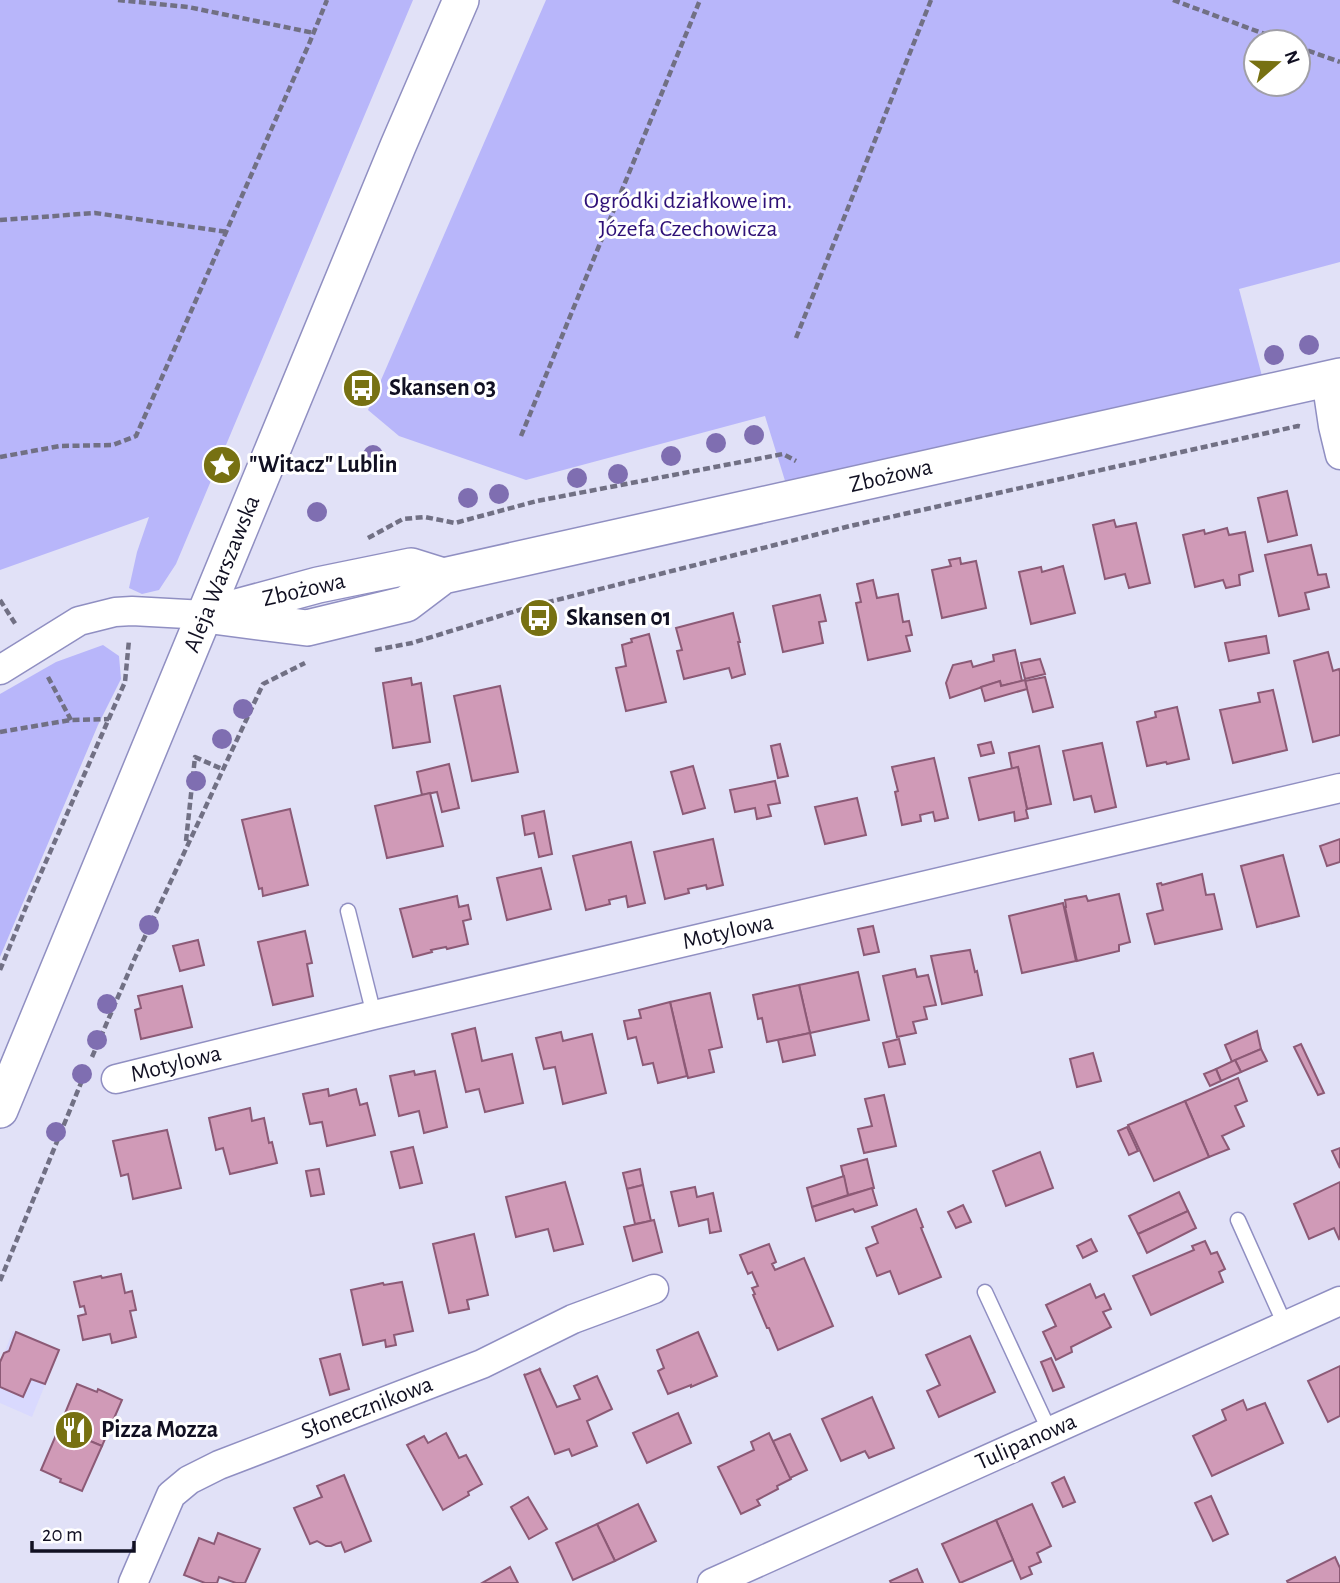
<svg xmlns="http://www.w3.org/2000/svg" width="1340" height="1583" font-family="'Alegreya Sans',sans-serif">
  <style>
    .built { fill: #d9d9fe }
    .green { fill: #b8b6fa; fill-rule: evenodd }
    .building { fill: #d09ab7; stroke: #8c5a76; stroke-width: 2 }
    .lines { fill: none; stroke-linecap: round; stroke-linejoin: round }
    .service-casing { stroke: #908fc2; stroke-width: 17 }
    .minor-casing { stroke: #908fc2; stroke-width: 31 }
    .tertiary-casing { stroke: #908fc2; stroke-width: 38 }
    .path { stroke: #717084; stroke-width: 4.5; stroke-dasharray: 7 3.5; stroke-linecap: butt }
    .service { stroke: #fff; stroke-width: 14 }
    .minor { stroke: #fff; stroke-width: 28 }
    .tertiary { stroke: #fff; stroke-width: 35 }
    .tree { fill: #7f6eb1 }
    .labels { text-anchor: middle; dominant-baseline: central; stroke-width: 6; stroke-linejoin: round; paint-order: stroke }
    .park-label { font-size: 24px; fill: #2e1077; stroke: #fff }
    .poi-label { font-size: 24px; font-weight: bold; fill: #111022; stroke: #fff; text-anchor: start }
    .street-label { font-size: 24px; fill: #111022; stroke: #fff }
  </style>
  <rect width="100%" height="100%" fill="#e1e1f7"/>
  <!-- built -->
  <polygon class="built" points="13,1331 59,1350 32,1417 0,1403 0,1363"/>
  <!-- green -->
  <g class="green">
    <polygon points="0,0 413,0 176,564 159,590 142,594 129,588 137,552 149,517 0,570"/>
    <path d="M546,0H1340V262L1239,289L1262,376L786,484L765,416L526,480L399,436L368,410ZM1256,42H1298V84H1256Z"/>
    <polygon points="103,645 119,656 121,679 98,725 0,957 0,694 56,662"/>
  </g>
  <!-- building -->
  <g class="building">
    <polygon points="1287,491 1297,535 1268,542 1258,498"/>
    <polygon points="1114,520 1116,527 1136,523 1150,583 1129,588 1125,574 1105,579 1093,525"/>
    <polygon points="1227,528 1229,535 1245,532 1253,571 1239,575 1240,585 1226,588 1223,580 1195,587 1183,535 1204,530 1205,534"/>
    <polygon points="1311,545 1318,575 1326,574 1329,587 1305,593 1309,609 1279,616 1265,555"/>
    <polygon points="960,558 961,564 976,561 986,608 942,618 932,570 951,566 949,560"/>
    <polygon points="1063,566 1075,613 1031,624 1019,572 1041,567 1042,572"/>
    <polygon points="873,580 877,598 898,594 903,622 909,621 912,635 906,636 910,651 868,660 856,603 861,602 857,584"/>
    <polygon points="820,595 826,621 819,622 823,643 783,652 773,606"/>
    <polygon points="733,613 740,642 738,642 745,674 732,678 729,668 684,679 677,651 682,650 676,628"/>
    <polygon points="649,634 666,702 626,711 616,668 626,666 622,645 632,642 631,639"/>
    <polygon points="1266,636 1269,653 1229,661 1225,643"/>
    <polygon points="1015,650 1022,681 1001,686 1000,681 950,698 946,683 953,665 971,661 973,667 994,661 993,655"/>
    <polygon points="1328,652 1333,671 1339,669 1340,672 1340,735 1313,742 1294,661"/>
    <polygon points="1040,659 1045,674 1025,679 1021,663"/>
    <polygon points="1045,677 1053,707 1033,712 1025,681"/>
    <polygon points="411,678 412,685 421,683 430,742 393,748 383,683"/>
    <polygon points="1025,680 1027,689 985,701 981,687 1000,681 1001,686"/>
    <polygon points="500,686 518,772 472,781 454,696"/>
    <polygon points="1273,690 1287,750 1233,763 1220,710 1260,702 1258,693"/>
    <polygon points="1177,707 1189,759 1167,764 1166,762 1147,766 1137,722 1156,717 1155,712"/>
    <polygon points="991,742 994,753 981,756 978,745"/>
    <polygon points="1102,743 1116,807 1095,812 1091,796 1074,800 1063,751"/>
    <polygon points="780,744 788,776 778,778 771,746"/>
    <polygon points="1039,746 1051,804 1027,809 1018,767 1012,769 1009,753"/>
    <polygon points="934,758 948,818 935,821 933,812 920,815 921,821 902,825 895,792 898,791 892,767"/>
    <polygon points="449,764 459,808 442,812 437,792 422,795 417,772"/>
    <polygon points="693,766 705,808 683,814 671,772"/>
    <polygon points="1018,767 1027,809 1026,810 1028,818 1015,821 1014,812 979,820 969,778"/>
    <polygon points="775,781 780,803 768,805 771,816 757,819 755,808 735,812 730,790"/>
    <polygon points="430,793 443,846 387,858 375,806"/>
    <polygon points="857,798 866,835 825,844 815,807"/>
    <polygon points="290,809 308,885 263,896 262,888 259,889 242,820"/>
    <polygon points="544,811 552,854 539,857 534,833 525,835 522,816"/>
    <polygon points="713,839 723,885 707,889 706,885 688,889 689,893 665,899 654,852"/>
    <polygon points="1340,839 1340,862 1327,866 1320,846"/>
    <polygon points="631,842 645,903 628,907 626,896 609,900 610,904 586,910 573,856"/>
    <polygon points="1283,855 1299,916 1257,927 1241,866"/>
    <polygon points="541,868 551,909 507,920 497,878"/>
    <polygon points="1202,874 1206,895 1214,894 1222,929 1155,944 1147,914 1163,910 1157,884 1161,883 1162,885"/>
    <polygon points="1119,894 1130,942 1119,945 1119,951 1077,961 1065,907 1066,907 1065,900 1086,896 1088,901"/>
    <polygon points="457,896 459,907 468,905 471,919 463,921 468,944 447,949 446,947 431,950 432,952 413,957 400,909"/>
    <polygon points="1063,903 1076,961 1022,973 1009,916"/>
    <polygon points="873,926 879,952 864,955 858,929"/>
    <polygon points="305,931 312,963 307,964 313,996 273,1005 258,942"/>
    <polygon points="198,940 204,965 180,971 173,946"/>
    <polygon points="970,950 975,972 977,971 982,995 942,1004 931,956"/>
    <polygon points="915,969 917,977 928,975 936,1005 924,1007 927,1019 913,1022 916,1033 897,1037 883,976"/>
    <polygon points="858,972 869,1020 810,1033 799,985"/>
    <polygon points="799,985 810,1033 767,1042 762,1018 758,1019 753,995"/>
    <polygon points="182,986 192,1027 141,1039 135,1010 141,1008 138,996"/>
    <polygon points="710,993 722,1047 709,1050 714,1072 688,1078 670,1002"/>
    <polygon points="670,1002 687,1076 658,1083 653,1063 643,1065 636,1037 628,1039 624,1021 641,1018 639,1010"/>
    <polygon points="475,1028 482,1061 512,1054 523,1103 485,1112 479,1089 466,1092 452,1034"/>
    <polygon points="1257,1031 1261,1049 1232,1062 1225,1045"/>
    <polygon points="561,1032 563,1041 592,1034 606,1093 563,1104 555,1067 544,1069 536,1038"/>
    <polygon points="810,1033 815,1055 783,1062 778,1040"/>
    <polygon points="899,1039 905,1064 889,1067 883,1043"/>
    <polygon points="1301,1044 1324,1093 1318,1095 1294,1047"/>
    <polygon points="1261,1049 1267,1061 1241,1072 1235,1060"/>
    <polygon points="1093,1053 1101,1081 1077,1087 1070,1059"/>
    <polygon points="1235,1060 1241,1072 1221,1081 1216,1069"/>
    <polygon points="1216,1069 1221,1081 1210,1086 1204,1074"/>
    <polygon points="414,1071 415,1075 435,1071 447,1127 424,1133 419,1111 399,1116 390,1076"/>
    <polygon points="1238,1078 1247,1101 1235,1106 1244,1126 1222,1136 1229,1149 1209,1157 1185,1101"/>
    <polygon points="328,1089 329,1096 356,1089 360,1105 367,1103 375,1135 327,1146 322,1122 310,1124 303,1094"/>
    <polygon points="884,1095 896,1146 864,1153 858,1129 872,1126 865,1099"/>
    <polygon points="1185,1101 1209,1157 1154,1181 1128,1125"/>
    <polygon points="250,1108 252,1121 264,1118 269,1143 272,1142 277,1163 230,1174 223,1148 216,1150 209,1118"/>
    <polygon points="1127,1127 1138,1151 1129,1155 1118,1131"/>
    <polygon points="167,1130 181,1188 133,1199 128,1174 121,1176 113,1141"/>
    <polygon points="413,1147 422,1183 400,1188 391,1152"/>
    <polygon points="1340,1148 1340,1168 1332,1151"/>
    <polygon points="1040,1152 1053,1188 1006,1206 993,1171"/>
    <polygon points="867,1159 874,1188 848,1195 841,1166"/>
    <polygon points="319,1169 324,1194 311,1196 306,1171"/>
    <polygon points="640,1169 643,1185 627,1189 623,1173"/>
    <polygon points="844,1176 848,1195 812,1207 807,1188"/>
    <polygon points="565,1182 583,1244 554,1251 548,1229 516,1237 506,1197"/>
    <polygon points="1340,1182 1340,1238 1339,1239 1334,1228 1309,1239 1294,1204"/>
    <polygon points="643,1185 651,1221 635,1224 627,1189"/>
    <polygon points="695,1187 697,1197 713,1193 721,1231 710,1233 708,1219 679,1226 671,1192"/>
    <polygon points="872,1188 877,1205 855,1212 853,1209 816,1221 812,1207"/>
    <polygon points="1179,1192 1188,1211 1138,1234 1129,1216"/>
    <polygon points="963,1205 971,1222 956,1228 948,1212"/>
    <polygon points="916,1209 923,1227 921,1228 941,1277 899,1294 890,1271 877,1276 866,1248 878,1243 872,1227"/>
    <polygon points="1188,1211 1196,1228 1147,1253 1138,1234"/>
    <polygon points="654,1220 662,1252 633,1261 624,1227"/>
    <polygon points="474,1234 488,1295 467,1300 469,1309 449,1313 433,1244"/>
    <polygon points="1091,1239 1097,1251 1083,1258 1077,1246"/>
    <polygon points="1205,1241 1211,1254 1217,1252 1225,1269 1219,1272 1223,1282 1151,1315 1133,1276 1194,1250 1192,1246"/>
    <polygon points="769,1244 776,1262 772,1264 775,1270 804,1258 833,1326 778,1350 769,1328 767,1328 753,1295 755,1294 752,1288 758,1286 752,1272 748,1274 740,1255"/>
    <polygon points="121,1274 125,1293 132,1291 136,1310 130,1311 136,1337 112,1343 110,1334 83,1340 78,1316 86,1314 84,1306 80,1307 74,1282 101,1276 102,1278"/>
    <polygon points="402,1282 413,1331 394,1335 396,1345 386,1347 385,1340 363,1345 351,1290 383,1283 384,1285"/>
    <polygon points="1090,1284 1096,1298 1104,1294 1111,1309 1103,1312 1111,1327 1071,1347 1072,1352 1056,1360 1043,1332 1056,1326 1046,1305"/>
    <polygon points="16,1332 59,1350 45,1384 31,1379 23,1397 0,1387 0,1362 4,1353 9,1351"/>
    <polygon points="698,1332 717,1376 691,1387 691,1385 668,1394 658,1371 664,1368 657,1350"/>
    <polygon points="970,1336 995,1392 939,1417 927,1391 940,1385 926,1355"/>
    <polygon points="340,1354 349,1389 330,1395 320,1359"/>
    <polygon points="1051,1358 1064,1387 1053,1391 1041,1362"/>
    <polygon points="1340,1366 1340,1416 1328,1422 1308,1381"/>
    <polygon points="539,1368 557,1407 580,1399 574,1386 597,1376 612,1409 587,1421 597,1446 572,1456 569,1449 555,1454 524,1374 525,1375 540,1369"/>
    <polygon points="77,1384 97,1392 98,1389 122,1400 102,1446 59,1428"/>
    <polygon points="872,1397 894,1448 869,1458 865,1451 841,1461 822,1419"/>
    <polygon points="1243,1400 1247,1410 1265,1403 1283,1443 1212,1476 1193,1436 1226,1420 1222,1410"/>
    <polygon points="678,1413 691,1443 647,1463 633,1433"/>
    <polygon points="59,1428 102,1446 82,1491 60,1482 61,1479 41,1470"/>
    <polygon points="446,1433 459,1458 466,1455 482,1484 468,1492 469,1495 443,1510 407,1445 424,1436 428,1443"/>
    <polygon points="769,1433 791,1479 777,1486 778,1489 757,1500 760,1505 741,1514 718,1467 754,1450 751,1442"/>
    <polygon points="790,1434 807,1470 790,1478 773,1441"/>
    <polygon points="344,1475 371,1541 345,1552 341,1542 331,1546 326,1546 317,1541 310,1544 294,1508 322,1497 317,1486"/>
    <polygon points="1064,1477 1075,1502 1063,1507 1052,1483"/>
    <polygon points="1211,1496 1228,1534 1213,1541 1195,1503"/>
    <polygon points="528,1497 547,1529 529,1539 511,1507"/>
    <polygon points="638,1504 656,1541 615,1561 597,1524"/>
    <polygon points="1032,1504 1051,1546 1037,1553 1041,1562 1029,1567 1032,1574 1021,1579 996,1520"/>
    <polygon points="996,1520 1013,1560 960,1583 942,1544"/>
    <polygon points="597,1524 615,1561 573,1580 556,1543"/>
    <polygon points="218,1533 260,1549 245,1583 236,1583 219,1577 217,1583 205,1583 184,1575 199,1538 214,1544"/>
    <polygon points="1335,1557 1340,1568 1340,1583 1288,1583 1287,1581"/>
    <polygon points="510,1567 518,1583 482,1583"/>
    <polygon points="917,1569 923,1583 891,1583 890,1581"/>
  </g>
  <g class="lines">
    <!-- service casing -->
    <g class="service-casing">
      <g id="service">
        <polyline points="348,911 374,1015"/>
        <polyline points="1238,1220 1286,1327"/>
        <polyline points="985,1292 1050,1432"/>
      </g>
    </g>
    <!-- minor casing -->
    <g class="minor-casing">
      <g id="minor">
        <polyline points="1326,379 1333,426 1340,455"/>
        <polyline points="0,670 79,621 115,612 132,611 205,615"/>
        <polyline points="116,1079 374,1015 1340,788"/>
        <polyline points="133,1583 171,1495 189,1480 219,1465 482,1364 573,1319 654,1289"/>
        <polyline points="712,1583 1340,1301"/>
      </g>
    </g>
    <!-- tertiary casing -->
    <g class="tertiary-casing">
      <g id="tertiary">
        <polyline points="222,611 318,585 411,566 443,576"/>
        <polyline points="205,615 307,628 406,604 443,576 1340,376"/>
        <polyline points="0,1110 398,146 461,0"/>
      </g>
    </g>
    <!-- path -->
    <g class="path">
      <polyline points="118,0 188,7 314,33"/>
      <polyline points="1173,0 1286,42"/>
      <polyline points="1298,47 1340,62"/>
      <polyline points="0,220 95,213 227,232"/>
      <polyline points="796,338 931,0"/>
      <polyline points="521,436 700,0"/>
      <polyline points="0,457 60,446 113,445 136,436 309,44 327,0"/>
      <polyline points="368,538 403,519 425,517 455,523 537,501 783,454 796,461"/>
      <polyline points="0,600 16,625"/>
      <polyline points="375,650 412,643 529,607 850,526 1298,426 1302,427"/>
      <polyline points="48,677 71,720"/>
      <polyline points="0,732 71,720 109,719"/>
      <polyline points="186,841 195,757 222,769"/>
      <polyline points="0,970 26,907 125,682 129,640"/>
      <polyline points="92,1057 134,960 263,684 305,663"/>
      <polyline points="0,1281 83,1078"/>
    </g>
    <!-- service -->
    <use href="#service" class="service"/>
    <!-- minor -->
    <use href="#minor" class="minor"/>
    <!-- tertiary -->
    <use href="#tertiary" class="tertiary"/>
  </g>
  <!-- trees -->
  <g class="tree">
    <circle cx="1309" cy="345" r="10"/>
    <circle cx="1274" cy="355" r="10"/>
    <circle cx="754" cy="435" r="10"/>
    <circle cx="716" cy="443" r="10"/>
    <circle cx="373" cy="455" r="10"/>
    <circle cx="671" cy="456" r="10"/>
    <circle cx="618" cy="474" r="10"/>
    <circle cx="577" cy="478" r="10"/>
    <circle cx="499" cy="494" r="10"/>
    <circle cx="468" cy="498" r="10"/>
    <circle cx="317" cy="512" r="10"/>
    <circle cx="243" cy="709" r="10"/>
    <circle cx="222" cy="739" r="10"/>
    <circle cx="196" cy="781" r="10"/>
    <circle cx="149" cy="925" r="10"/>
    <circle cx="107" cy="1004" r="10"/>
    <circle cx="97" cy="1040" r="10"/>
    <circle cx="82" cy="1074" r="10"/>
    <circle cx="56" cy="1132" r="10"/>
  </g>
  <!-- icons -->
  <defs>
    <g id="bus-disc" transform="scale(2.0125)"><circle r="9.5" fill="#777112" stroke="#fff"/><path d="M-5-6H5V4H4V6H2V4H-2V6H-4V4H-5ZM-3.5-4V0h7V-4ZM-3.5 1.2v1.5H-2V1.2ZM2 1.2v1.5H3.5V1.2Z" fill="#fff"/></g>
    <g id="sight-disc" transform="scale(2.0125)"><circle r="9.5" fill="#777112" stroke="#fff"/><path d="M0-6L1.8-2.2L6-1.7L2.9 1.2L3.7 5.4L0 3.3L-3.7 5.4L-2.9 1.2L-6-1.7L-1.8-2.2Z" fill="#fff"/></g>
    <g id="restaurant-disc" transform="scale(2.0125)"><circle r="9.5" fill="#777112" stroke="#fff"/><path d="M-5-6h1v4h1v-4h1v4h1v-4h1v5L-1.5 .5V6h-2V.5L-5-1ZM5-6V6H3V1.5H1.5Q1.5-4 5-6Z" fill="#fff"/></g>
  </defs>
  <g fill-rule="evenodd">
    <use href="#bus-disc" x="362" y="388"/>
    <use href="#sight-disc" x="222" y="465"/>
    <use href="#bus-disc" x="539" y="618"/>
    <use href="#restaurant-disc" x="74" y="1430"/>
  </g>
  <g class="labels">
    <!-- park labels -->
    <g class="park-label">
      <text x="688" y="201">Ogródki działkowe im.<tspan x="688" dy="28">Józefa Czechowicza</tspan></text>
    </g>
    <!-- poi labels -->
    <g class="poi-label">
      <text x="389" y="388">Skansen 03</text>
      <text x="249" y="465">"Witacz" Lublin</text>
      <text x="566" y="618">Skansen 01</text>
      <text x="101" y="1430">Pizza Mozza</text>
    </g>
    <!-- street labels -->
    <g class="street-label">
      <text transform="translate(891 476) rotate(-13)">Zbożowa</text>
      <text transform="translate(222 574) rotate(-68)">Aleja Warszawska</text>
      <text transform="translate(304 590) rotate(-13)">Zbożowa</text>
      <text transform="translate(728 932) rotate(-13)">Motylowa</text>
      <text transform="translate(176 1064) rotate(-14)">Motylowa</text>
      <text transform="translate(367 1408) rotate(-21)">Słonecznikowa</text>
      <text transform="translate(1026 1442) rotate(-24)">Tulipanowa</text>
    </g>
  </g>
  <!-- north arrow -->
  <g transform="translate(1277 63) rotate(70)"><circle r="33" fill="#ffffff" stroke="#a09fa7" stroke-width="2"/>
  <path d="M0-5L12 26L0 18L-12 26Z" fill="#777112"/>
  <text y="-10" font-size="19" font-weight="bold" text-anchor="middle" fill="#111022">N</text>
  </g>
  <!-- scale -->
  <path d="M32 1541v10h102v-10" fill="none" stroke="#111022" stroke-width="3.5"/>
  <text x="42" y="1541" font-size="21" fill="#111022" stroke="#ffffff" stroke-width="5" paint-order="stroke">20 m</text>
</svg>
